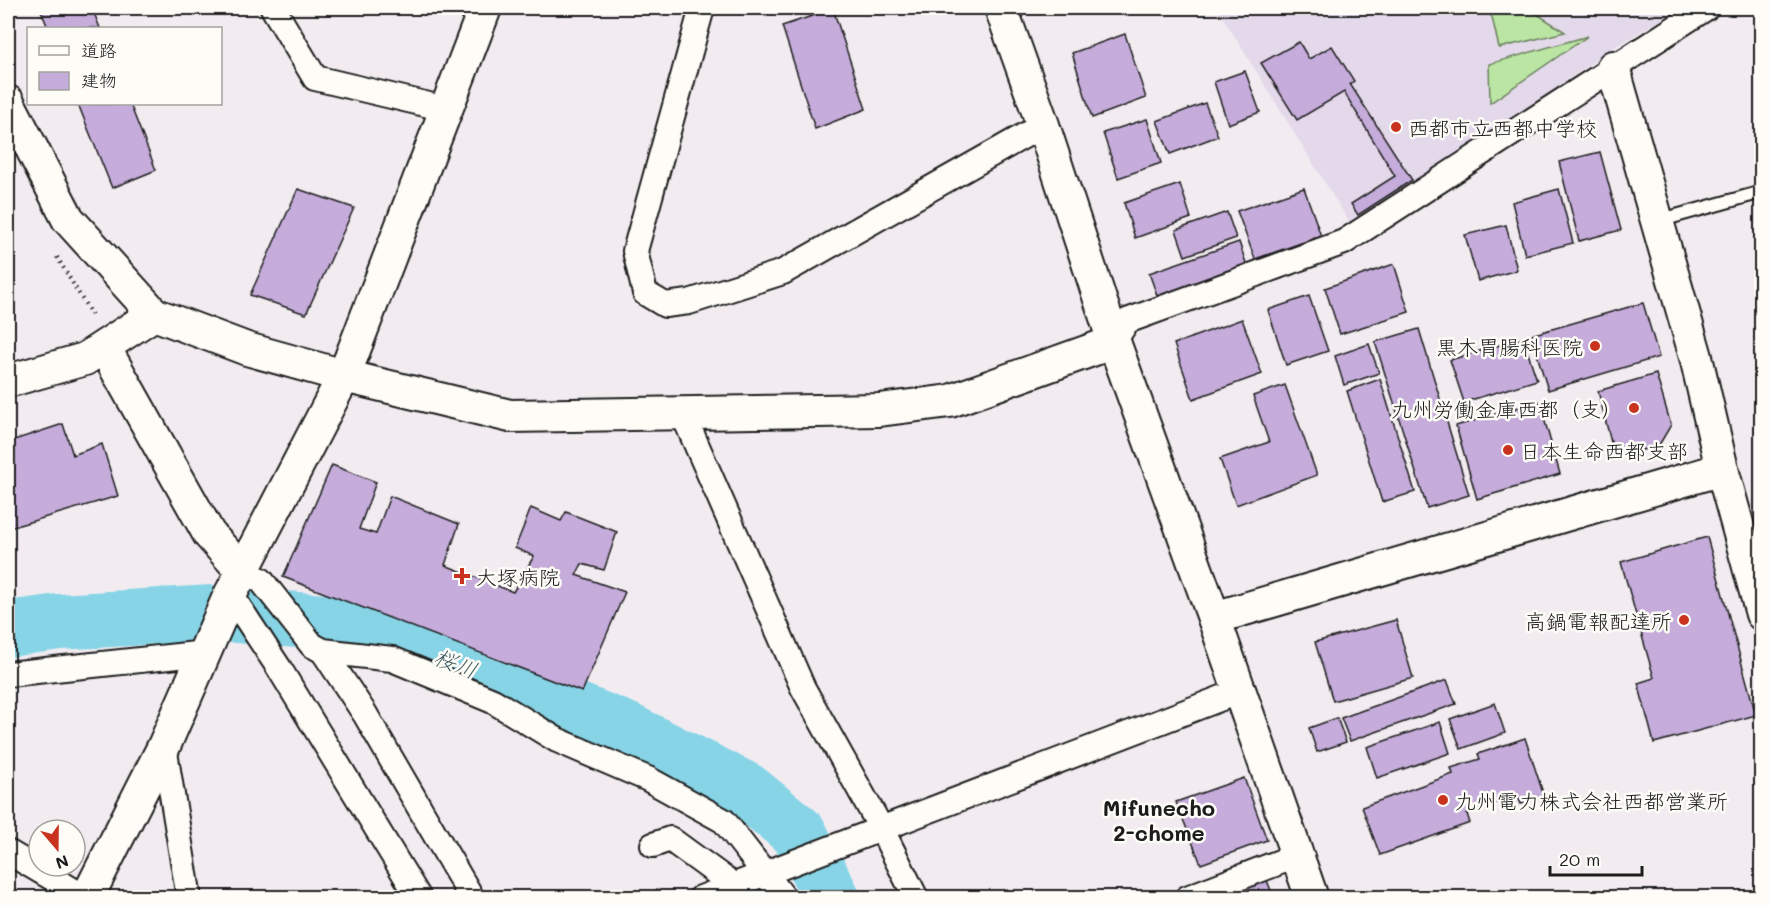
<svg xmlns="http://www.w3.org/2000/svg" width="1769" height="905" font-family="Mali,'Klee One',sans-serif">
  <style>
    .built { fill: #e4d9ea }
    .green { fill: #bae5a2; stroke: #6b805f; stroke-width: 1.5 }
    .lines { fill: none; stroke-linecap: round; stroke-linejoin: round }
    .river { stroke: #87d4e6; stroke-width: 56 }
    .building { fill: #c5acdb; stroke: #1c1c1c; stroke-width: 1.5 }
    .service-casing { stroke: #1c1c1c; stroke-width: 16 }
    .minor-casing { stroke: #1c1c1c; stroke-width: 28 }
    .tertiary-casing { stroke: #1c1c1c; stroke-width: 36 }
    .path { stroke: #1c1c1c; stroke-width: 4; stroke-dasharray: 1.5 4.5; stroke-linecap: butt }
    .service { stroke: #fdfcf7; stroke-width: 12 }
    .minor { stroke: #fdfcf7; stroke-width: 24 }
    .tertiary { stroke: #fdfcf7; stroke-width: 32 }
    .poi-dot { fill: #c8321e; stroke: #fdfcf7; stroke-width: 2 }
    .labels { text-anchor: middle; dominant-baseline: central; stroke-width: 5; stroke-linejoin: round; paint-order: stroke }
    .poi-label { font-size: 21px; fill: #1c1c1c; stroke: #fdfcf7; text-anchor: start }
    .water-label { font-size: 22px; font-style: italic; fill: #415c63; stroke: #fdfcf7 }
    .neighbourhood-label { font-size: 22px; font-weight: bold; fill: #1c1c1c; stroke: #fdfcf7 }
  </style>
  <rect width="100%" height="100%" fill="#f2ecf1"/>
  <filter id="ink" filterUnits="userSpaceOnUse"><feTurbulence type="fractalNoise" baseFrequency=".0167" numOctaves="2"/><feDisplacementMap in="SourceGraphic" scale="12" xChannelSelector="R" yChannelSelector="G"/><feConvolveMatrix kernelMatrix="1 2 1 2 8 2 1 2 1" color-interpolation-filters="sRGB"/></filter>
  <g filter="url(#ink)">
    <!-- built -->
    <polygon class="built" points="1217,8 1680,8 1610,50 1395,204 1353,228"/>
    <!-- green -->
    <g class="green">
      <polygon points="1485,8 1528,8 1565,32 1499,48 1492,17"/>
      <polygon points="1588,36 1490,103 1489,64"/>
    </g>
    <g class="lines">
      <!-- river -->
      <polyline class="river" points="8,629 59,622 212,613 360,625 624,729 746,790 799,833 832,898"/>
    </g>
    <!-- building -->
    <g class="building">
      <polygon points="40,8 92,8 100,28 48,28"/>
      <polygon points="833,9 866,109 815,129 782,26"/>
      <polygon points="1125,34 1146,98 1092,118 1072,53"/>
      <polygon points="1299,42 1309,59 1332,46 1354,81 1350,84 1412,180 1358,215 1351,204 1395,176 1344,92 1297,120 1261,63"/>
      <polygon points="1245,71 1260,112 1228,124 1214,82"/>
      <polygon points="1205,103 1218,136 1170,154 1157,121"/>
      <polygon points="78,104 130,104 156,170 112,188"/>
      <polygon points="1147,119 1161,163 1118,178 1103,133"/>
      <polygon points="1600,152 1621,230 1579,241 1559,162"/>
      <polygon points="1180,184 1191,218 1135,238 1124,203"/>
      <polygon points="1304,188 1321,236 1255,259 1237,211"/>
      <polygon points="298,189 354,208 306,314 250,295"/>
      <polygon points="1559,189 1573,243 1525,255 1512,202"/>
      <polygon points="1227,212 1236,238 1185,256 1176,230"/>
      <polygon points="1506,225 1517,270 1478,281 1465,235"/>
      <polygon points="1239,242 1247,266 1158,298 1149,273"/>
      <polygon points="1394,264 1409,312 1340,334 1325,288"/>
      <polygon points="1309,296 1328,351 1286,365 1268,310"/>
      <polygon points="1643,303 1659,357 1548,390 1531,335"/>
      <polygon points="1242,319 1262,374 1193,399 1174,344"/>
      <polygon points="1419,329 1469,495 1427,508 1375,342"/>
      <polygon points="1523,338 1537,380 1464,402 1450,360"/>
      <polygon points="1369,344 1379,373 1344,385 1335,356"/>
      <polygon points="1656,374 1671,425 1659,445 1615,458 1598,391"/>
      <polygon points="1380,379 1415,492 1382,502 1347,391"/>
      <polygon points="1285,385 1317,475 1236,505 1220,459 1269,442 1253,396"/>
      <polygon points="1539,401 1560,474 1477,499 1456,426"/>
      <polygon points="63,424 73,455 102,444 118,496 9,528 8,521 8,480 11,479 8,469 8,442"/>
      <polygon points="332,465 376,482 359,529 376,534 390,496 459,524 445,565 513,592 534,556 515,548 531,508 561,521 566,512 617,532 604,570 582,564 576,575 625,592 582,692 283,577"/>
      <polygon points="1707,537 1756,715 1654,743 1638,683 1654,678 1621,562"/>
      <polygon points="1396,620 1413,678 1333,701 1315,642"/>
      <polygon points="1447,680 1456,704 1350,741 1341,718"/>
      <polygon points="1495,703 1505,733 1461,749 1450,719"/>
      <polygon points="1337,718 1346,742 1317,752 1309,728"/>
      <polygon points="1440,722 1450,753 1377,778 1367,747"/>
      <polygon points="1525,738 1544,796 1521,804 1517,795 1467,814 1470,823 1380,855 1362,807 1453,774 1451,768 1480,759 1478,754"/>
      <polygon points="1244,778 1267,840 1201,864 1176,802"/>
      <polygon points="1264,873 1274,898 1219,898"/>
    </g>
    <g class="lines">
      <!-- service casing -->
      <g class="service-casing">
        <polyline id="service" points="1658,221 1762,192"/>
      </g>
      <!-- minor casing -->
      <g class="minor-casing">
        <g id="minor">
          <polyline points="273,8 315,78 446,109"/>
          <polyline points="702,8 635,251 645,293 665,305 689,302 783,272 1043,125"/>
          <polyline points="1114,342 1127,321 1344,242 1706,8"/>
          <polyline points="683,414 803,688 881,828 916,898"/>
          <polyline points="243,572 261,580 312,645 323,651 392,659 493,701 557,740 648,779 724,821 784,898"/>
          <polyline points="233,591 235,601 279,668 419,898"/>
          <polyline points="323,651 365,714 472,898"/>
          <polyline points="8,674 206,653"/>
          <polyline points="164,746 189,898"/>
          <polyline points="653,845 670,839 733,885"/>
          <polyline points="8,852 86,898"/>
          <polyline points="701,898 1240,691"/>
          <polyline points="1187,898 1298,855"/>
        </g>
      </g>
      <!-- tertiary casing -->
      <g class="tertiary-casing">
        <g id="tertiary">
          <polyline points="485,8 344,376 510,416 879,410 950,401 1114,342"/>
          <polyline points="1001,8 1043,125 1114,342 1214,618 1312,898"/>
          <polyline points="1613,67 1696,357 1722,469 1762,614"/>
          <polyline points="8,102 68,219 154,314"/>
          <polyline points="104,347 209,534 243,572"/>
          <polyline points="8,381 85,359 154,314 247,349 344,376 228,599 164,746 87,898"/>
          <polyline points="1214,618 1722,469"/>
        </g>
      </g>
      <!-- path -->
      <polyline class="path" points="57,257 93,317"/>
      <!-- service -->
      <use href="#service" class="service"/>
      <!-- minor -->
      <use href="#minor" class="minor"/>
      <!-- tertiary -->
      <use href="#tertiary" class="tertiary"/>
    </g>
  </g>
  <!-- markers -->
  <g class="poi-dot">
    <circle cx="1396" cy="127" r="6"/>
    <circle cx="1595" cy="346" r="6"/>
    <circle cx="1634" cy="408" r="6"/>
    <circle cx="1508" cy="450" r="6"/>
    <path d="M459 567h6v6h6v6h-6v6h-6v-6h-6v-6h6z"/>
    <circle cx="1684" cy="620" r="6"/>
    <circle cx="1443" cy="800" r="6"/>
  </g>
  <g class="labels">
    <!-- poi labels -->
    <g class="poi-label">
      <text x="1408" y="127">西都市立西都中学校</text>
      <text x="1583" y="346" text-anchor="end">黒木胃腸科医院</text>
      <text x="1622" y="408" text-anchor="end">九州労働金庫西都（支）</text>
      <text x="1520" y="450">日本生命西都支部</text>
      <text x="476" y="576">大塚病院</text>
      <text x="1672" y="620" text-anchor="end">高鍋電報配達所</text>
      <text x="1455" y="800">九州電力株式会社西都営業所</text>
    </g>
    <!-- water labels -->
    <g class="water-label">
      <text transform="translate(456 663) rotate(21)">桜川</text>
    </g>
    <!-- neighbourhood labels -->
    <g class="neighbourhood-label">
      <text x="1159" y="807">Mifunecho<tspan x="1159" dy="25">2-chome</tspan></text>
    </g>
  </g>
  <!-- margin -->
  <rect width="1769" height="905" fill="none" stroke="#fdfcf7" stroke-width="30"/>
  <rect x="15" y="15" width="1739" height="875" fill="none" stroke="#1c1c1c" stroke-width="2" filter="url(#ink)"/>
  <!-- legend -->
  <rect x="27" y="27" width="195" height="78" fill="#fdfcf7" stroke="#a3a29f" stroke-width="1.5"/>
  <rect x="39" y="46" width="30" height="9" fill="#fdfcf7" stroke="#a3a29f" stroke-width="1.5"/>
  <text x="81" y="57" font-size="18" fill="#1c1c1c">道路</text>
  <rect x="39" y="72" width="30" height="18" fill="#c5acdb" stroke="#a3a29f" stroke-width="1.5"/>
  <text x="81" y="87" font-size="18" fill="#1c1c1c">建物</text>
  <!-- north arrow -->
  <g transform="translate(57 848) rotate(160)"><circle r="28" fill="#fdfcf7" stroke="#a3a29f" stroke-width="1.5"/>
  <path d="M0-4.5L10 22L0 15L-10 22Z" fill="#c8321e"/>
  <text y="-9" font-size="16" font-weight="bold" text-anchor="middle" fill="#1c1c1c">N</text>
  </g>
  <!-- scale -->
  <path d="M1550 866v9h92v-9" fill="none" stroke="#1c1c1c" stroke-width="3"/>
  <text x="1559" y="866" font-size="18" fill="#1c1c1c" stroke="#fdfcf7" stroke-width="4.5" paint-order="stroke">20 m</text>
</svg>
